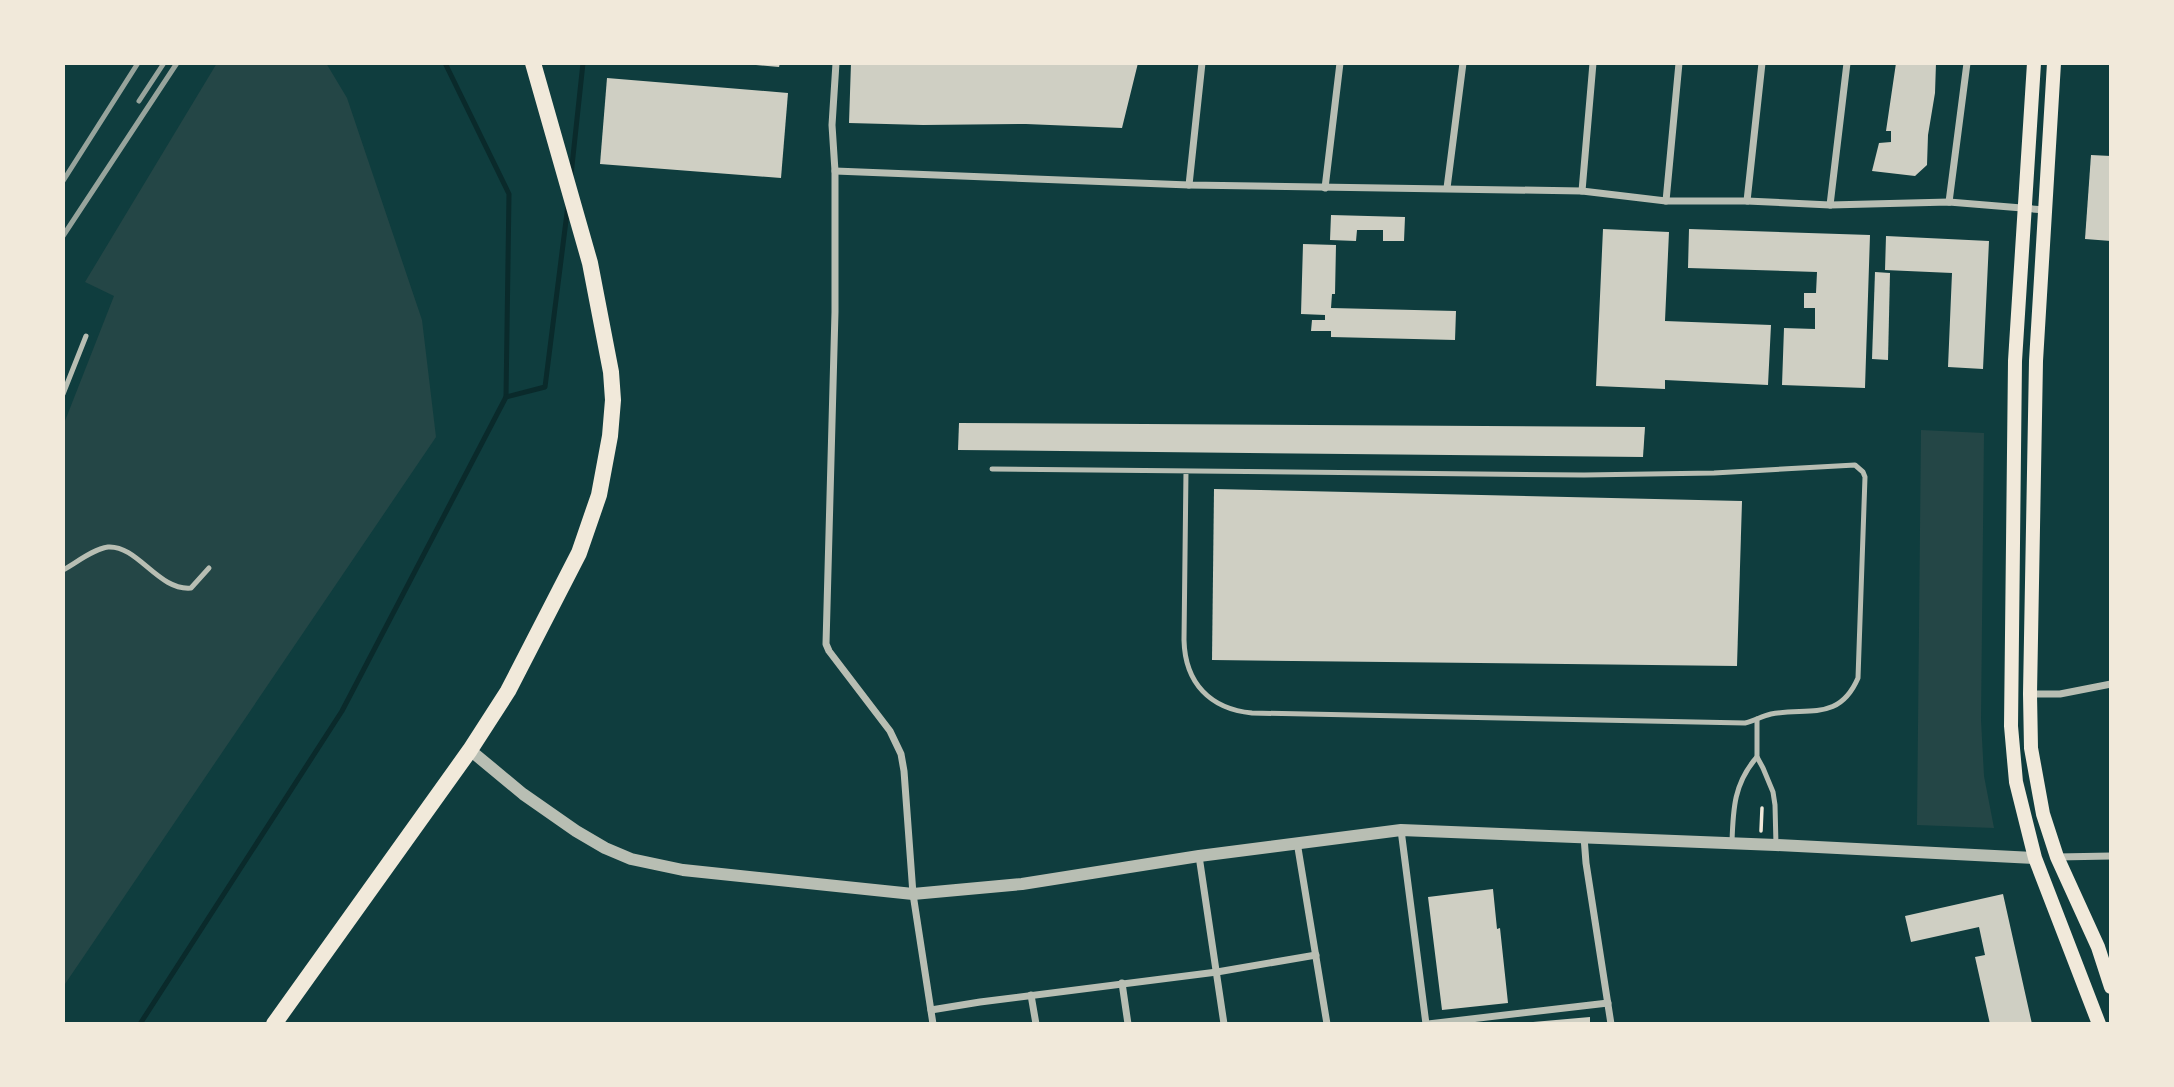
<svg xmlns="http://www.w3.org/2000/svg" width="2174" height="1087" font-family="'Public Sans',sans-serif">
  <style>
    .green { fill: #244646 }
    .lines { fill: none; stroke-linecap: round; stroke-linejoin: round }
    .stream { stroke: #0a2a2b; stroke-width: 5 }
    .building { fill: #cfcfc3 }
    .path { stroke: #f1e9da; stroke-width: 3.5 }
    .service { stroke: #b8beb3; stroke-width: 5 }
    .minor { stroke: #b8beb3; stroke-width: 7 }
    .tertiary { stroke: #b8beb3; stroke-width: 12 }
    .secondary { stroke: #f1e9da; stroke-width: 14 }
    .primary { stroke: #f1e9da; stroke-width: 16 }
    .rail { stroke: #97a49c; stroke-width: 5 }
  </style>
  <rect width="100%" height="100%" fill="#0f3d3e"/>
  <!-- green -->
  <g class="green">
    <polygon points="217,63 326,63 347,98 422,320 436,437 63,987 63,426 114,296 85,282"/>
    <polygon points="1921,430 1984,433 1981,720 1984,776 1994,828 1917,825"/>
  </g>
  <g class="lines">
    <!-- stream -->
    <g class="stream">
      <polyline points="445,63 509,194 506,397"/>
      <polyline points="571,175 583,63"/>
      <polyline points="140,1024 342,711 506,397 545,387 568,205"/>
    </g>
  </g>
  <!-- building -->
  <g class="building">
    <polygon points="756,63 780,63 779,67 756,65"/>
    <polygon points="851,63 1138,63 1122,128 1026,124 923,125 849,123"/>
    <polygon points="1896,63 1936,63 1935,93 1928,135 1927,165 1915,176 1872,171 1879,143 1891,142 1891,131 1886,131"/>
    <polygon points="607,78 788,93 781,178 600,164"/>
    <polygon points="2091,155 2111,156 2111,241 2085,239"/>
    <polygon points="1331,215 1405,217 1404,241 1383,241 1383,230 1357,230 1356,241 1330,240"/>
    <polygon points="1603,229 1669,232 1665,321 1771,325 1768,385 1665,380 1665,389 1596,386"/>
    <polygon points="1689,229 1870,235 1865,388 1782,385 1784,328 1815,329 1815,308 1804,308 1804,293 1816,293 1817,272 1688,268"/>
    <polygon points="1886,236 1989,241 1983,369 1948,367 1952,273 1885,270"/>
    <polygon points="1303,244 1336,245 1335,294 1332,294 1331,308 1456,311 1455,340 1331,337 1331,331 1311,331 1312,320 1325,320 1325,315 1301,314"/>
    <polygon points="1875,272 1890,273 1888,360 1872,359"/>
    <polygon points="959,423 1645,427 1643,457 958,450"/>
    <polygon points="1214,489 1742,501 1737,666 1212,660"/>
    <polygon points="1493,889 1497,929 1500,928 1508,1003 1442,1010 1428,897"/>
    <polygon points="2003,894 2032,1024 1990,1024 1975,957 1985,955 1979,927 1911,942 1905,916"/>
    <polygon points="1590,1017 1590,1024 1533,1024 1533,1022"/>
  </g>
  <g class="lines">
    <!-- path -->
    <polyline class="path" points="1761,831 1762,808"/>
    <!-- service -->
    <g class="service">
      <polyline points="63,394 86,336"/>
      <path d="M992,469L1584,475L1714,473L1855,465L1863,472L1865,477L1858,678C1839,722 1808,707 1771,714C1762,716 1754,721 1745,723L1252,713C1210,709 1185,683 1184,640L1186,471"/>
      <path d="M63,570C76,563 93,549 108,547C138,545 158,591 191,588L209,568"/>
      <polyline points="1757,719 1757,757 1763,768 1773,792 1775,805 1776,845"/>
      <path d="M1732,842C1733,809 1734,783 1757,757"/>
    </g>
    <!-- minor -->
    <g class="minor">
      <polyline points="836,63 832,125 835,171 835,312 826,644 829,651 890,731 901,754 904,771 913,894 933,1024"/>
      <polyline points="835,171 1189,185 1582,191 1666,201 1747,201 1830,205 1949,202 2045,210"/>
      <polyline points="1189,185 1202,63"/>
      <polyline points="1325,188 1340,63"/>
      <polyline points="1447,188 1463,63"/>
      <polyline points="1582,191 1593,63"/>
      <polyline points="1666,201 1679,63"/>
      <polyline points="1747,201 1762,63"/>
      <polyline points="1949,202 1967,63"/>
      <polyline points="1830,205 1847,63"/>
      <polyline points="2030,694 2060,694 2111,684"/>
      <polyline points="1401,830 1426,1024"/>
      <polyline points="1584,837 1586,863 1611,1024"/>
      <polyline points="1297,842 1327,1024"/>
      <polyline points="1199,856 1224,1024"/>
      <polyline points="2057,857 2111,856"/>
      <polyline points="1122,983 1128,1024"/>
      <polyline points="1031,995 1036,1024"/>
      <polyline points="931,1010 980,1002 1217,972 1316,955"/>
      <polyline points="1428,1024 1608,1003"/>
    </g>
    <!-- tertiary -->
    <polyline class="tertiary" points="470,750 523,794 576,831 605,848 631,859 683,870 913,894 1022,884 1199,856 1401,830 1776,845 2035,858"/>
    <!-- secondary -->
    <g class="secondary">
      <polyline points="2034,63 2015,361 2011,726 2016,782 2035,858 2099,1024"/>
      <polyline points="2054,63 2036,361 2030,694 2031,748 2043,814 2057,857 2098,947 2111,987"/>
    </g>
    <!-- primary -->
    <polyline class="primary" points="274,1024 470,750 508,691 579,553 599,495 610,436 613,400 611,372 590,263 533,63"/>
    <!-- rail -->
    <g class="rail">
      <polyline points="139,101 164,63"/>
      <polyline points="63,181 138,63"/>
      <polyline points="63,236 177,63"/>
    </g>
  </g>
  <!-- border -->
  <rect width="2174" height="1087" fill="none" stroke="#f1e9da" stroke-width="130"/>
</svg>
